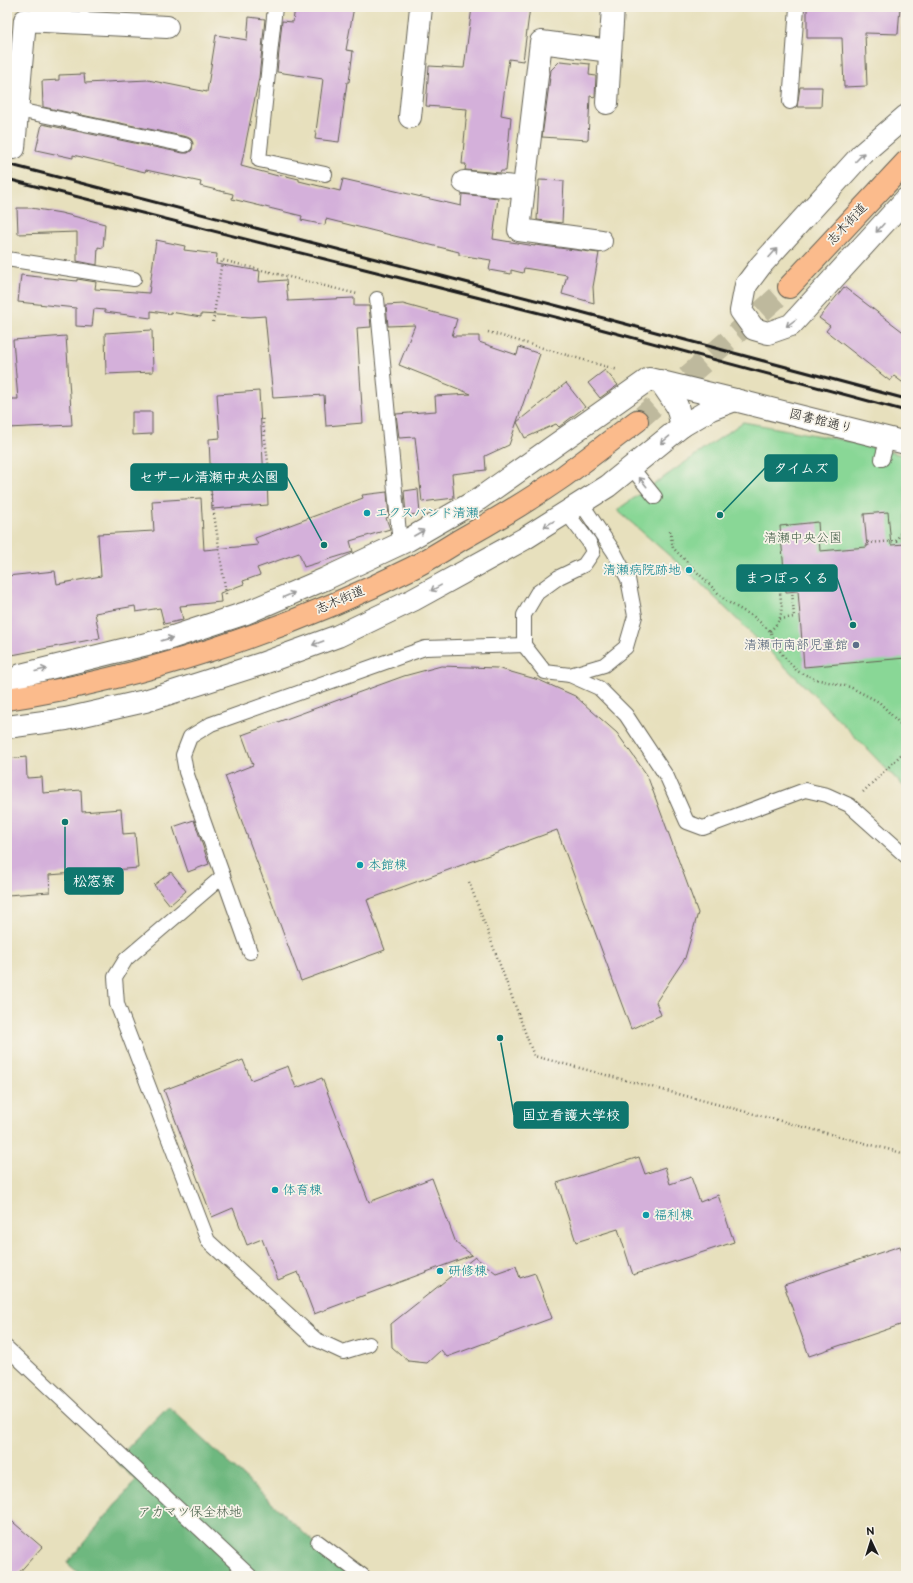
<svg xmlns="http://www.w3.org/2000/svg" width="913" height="1583" font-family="'Balsamiq Sans','Klee One',sans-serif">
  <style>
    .green { fill: #89d796; stroke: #527a59 }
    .forest { fill: #6eb87f; stroke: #456a4e }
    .building { fill: #d4b0da }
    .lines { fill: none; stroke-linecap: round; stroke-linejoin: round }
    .primary-tunnel { stroke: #beb99d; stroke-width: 22; stroke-dasharray: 22 11; stroke-linecap: butt }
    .service-casing { stroke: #636154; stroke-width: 16 }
    .minor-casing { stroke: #636154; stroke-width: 24 }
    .tertiary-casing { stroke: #636154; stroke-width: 24 }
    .primary-casing { stroke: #636154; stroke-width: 24 }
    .path { stroke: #636154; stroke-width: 2.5; stroke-dasharray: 1 3; stroke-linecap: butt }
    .service { stroke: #fff; stroke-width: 14 }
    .minor { stroke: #fff; stroke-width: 22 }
    .tertiary { stroke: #fff; stroke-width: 22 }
    .primary { stroke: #fbbb8c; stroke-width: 22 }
    .rail { stroke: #1c1c1c; stroke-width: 3 }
    .oneway { stroke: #999 }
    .culture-dot { fill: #0f9aa8; stroke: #f7f3e8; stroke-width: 1.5 }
    .service-dot { fill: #5c6f8a; stroke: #f7f3e8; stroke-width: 1.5 }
    .labels { text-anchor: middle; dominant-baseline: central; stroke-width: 3.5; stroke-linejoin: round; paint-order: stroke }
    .street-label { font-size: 13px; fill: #1c1c1c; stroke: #f7f3e8 }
    .culture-label { font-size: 13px; fill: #0d838f; stroke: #f7f3e8; text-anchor: start }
    .park-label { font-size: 13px; fill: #425d47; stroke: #f7f3e8 }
    .service-label { font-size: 13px; fill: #4e5e75; stroke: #f7f3e8; text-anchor: end }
    .leader { fill: none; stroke: #0f766e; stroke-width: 1.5 }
    .callout-dot { fill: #0f766e; stroke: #f7f3e8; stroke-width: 1.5 }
    .callout { fill: #0f766e; stroke: #0f766e; stroke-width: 1.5 }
    .callout-label { font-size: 14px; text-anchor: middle; font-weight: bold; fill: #fff }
  </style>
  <rect width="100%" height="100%" fill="#f7f3e8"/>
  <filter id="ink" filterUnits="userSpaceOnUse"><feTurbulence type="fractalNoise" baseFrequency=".025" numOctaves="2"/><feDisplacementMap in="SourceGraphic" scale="8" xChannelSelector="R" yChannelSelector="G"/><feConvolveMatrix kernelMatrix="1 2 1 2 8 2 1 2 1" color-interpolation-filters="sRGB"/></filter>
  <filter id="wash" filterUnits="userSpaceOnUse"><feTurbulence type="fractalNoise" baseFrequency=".012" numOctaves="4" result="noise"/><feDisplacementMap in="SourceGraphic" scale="16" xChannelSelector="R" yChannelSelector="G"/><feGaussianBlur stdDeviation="0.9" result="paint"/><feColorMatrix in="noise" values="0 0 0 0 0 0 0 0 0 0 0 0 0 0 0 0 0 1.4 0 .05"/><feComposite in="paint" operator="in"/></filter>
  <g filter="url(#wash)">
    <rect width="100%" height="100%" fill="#e7e0bd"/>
    <!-- green -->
    <polygon class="green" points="743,422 843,440 906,456 906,789 828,709 695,578 617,510"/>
    <!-- forest -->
    <polygon class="forest" points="168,1406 350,1576 82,1576 67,1563 136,1480 115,1461"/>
    <g id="blocks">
      <!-- building -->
      <g class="building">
        <polygon points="295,7 354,7 346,50 353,51 349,82 347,82 339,142 315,139 323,79 277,72 282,21 293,22"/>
        <polygon points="472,7 530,7 523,61 509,59 501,115 511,117 506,171 501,171 500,173 465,170 466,164 462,164 467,109 426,106 429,66 464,68"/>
        <polygon points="807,7 900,7 898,34 865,33 867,86 844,87 842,38 807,38"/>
        <polygon points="249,17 265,19 259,78 241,166 278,176 278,174 299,179 299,181 340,191 343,179 461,206 462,194 498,198 493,239 535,246 535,245 599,253 593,287 594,303 562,294 567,275 524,268 523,273 511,270 511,274 489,270 491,260 459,255 459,252 326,219 325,225 301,220 302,216 232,199 233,194 200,186 201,182 146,170 145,172 73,155 73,158 36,150 42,124 183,153 188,153 192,150 193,143 191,139 187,137 43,107 42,81 59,80 59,75 84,74 85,83 148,80 207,92 216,35 247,40"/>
        <polygon points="560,61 590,64 589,75 596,76 595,97 590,96 588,140 542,137 551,70"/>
        <polygon points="800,87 822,87 821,107 797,107"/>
        <polygon points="539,180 564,181 562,223 537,220"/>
        <polygon points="17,208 31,208 61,213 105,224 103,248 98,247 97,265 77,261 77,232 18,234"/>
        <polygon points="156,240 185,246 184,250 217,254 216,264 260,271 259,282 286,280 288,301 354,298 354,306 369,306 371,327 357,328 363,423 326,426 324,395 273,398 265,316 251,317 201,314 201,317 170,312 170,314 151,311 151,318 105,312 105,310 94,309 92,327 76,326 76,308 18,302 21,275 77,281 77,279 96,282 95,289 149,293"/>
        <polygon points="844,287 906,334 906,385 894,376 890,381 826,331 830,326 819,318"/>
        <polygon points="403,304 457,319 452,336 479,336 479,342 517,355 519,347 540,354 509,445 485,456 486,470 452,474 454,498 422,502 415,437 399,438 396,414 436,411 435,396 471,394 399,365 415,325 388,326 386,305"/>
        <polygon points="152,330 153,372 106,374 105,333"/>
        <polygon points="66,336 72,425 7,428 7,399 18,399 13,340"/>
        <polygon points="605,370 618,385 600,398 588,383"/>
        <polygon points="566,383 585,407 559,427 556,424 525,438 517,422"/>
        <polygon points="259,391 264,479 267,479 268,505 212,509 209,439 220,438 217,394"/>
        <polygon points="132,412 152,412 152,434 132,435"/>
        <polygon points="418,489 420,514 406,515 404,491"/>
        <polygon points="387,492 389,517 386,518 390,529 350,541 353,552 304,567 299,553 257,568 260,575 243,581 244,584 220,593 221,602 180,606 183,620 164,624 160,608 136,612 135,606 95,613 100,638 12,655 7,632 7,606 10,605 7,576 55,571 57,584 101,576 98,534 154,531 152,501 201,498 204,550 258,545 255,538 363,498 362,495"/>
        <polygon points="888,512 891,545 906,544 906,658 804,667 798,591 786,592 780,526 818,522 820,551 867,547 864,514"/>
        <polygon points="441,666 497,668 539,680 575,696 617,733 647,775 698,913 685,958 656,1002 661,1015 631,1029 557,830 367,900 385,950 301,981 225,776 253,765 242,735 404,676"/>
        <polygon points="26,757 27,778 42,777 43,793 81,790 82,812 121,809 123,834 135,833 138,868 49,875 50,892 7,895 7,759"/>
        <polygon points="194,820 209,864 188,872 173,827"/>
        <polygon points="171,872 186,891 170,905 154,885"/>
        <polygon points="243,1060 251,1080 288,1066 296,1088 322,1078 369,1202 432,1178 456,1243 472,1255 314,1314 298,1272 278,1280 262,1239 247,1245 233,1208 212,1217 164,1090"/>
        <polygon points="639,1157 645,1174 665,1167 670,1184 691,1177 700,1202 718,1195 734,1242 633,1275 618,1229 576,1242 557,1183"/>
        <polygon points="900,1246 906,1262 906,1323 809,1356 784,1285"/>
        <polygon points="475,1257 496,1273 516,1266 520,1278 535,1273 552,1318 447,1357 441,1350 427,1363 408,1361 392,1347 391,1324"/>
        <polygon points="7,1517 42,1547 16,1576 7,1576"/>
      </g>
    </g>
  </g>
  <g filter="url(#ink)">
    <use href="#blocks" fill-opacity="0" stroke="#636154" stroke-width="1"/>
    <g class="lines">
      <!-- primary-tunnel -->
      <polyline class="primary-tunnel" points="637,421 789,287"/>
      <!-- service casing -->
      <g class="service-casing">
        <g id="service">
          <polyline points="275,7 259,160 325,174"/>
          <polyline points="790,102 797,7"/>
          <polyline points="18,110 185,145"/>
          <polyline points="7,259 134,279"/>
          <polyline points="377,299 400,544"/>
          <polyline points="882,459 888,438"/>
          <polyline points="631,467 655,497"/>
          <polyline points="566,512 589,542 593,552 584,565 559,577 537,593 524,615 524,645 545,672 570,675 604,665 626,647 635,616 628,579 614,552 581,503"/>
          <polyline points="570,675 599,688 626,715 667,777 687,822 703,828 805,790 827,795 849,805 906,856"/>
          <polyline points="223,876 126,959 115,977 117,1004 208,1241 315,1339 343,1352 369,1344"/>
          <polyline points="250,952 186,772 183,755 190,737 211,724 425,648 524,645"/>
          <polyline points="7,1348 250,1576"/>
          <polyline points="318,1542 363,1576"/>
        </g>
      </g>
      <!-- minor casing -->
      <g class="minor-casing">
        <g id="minor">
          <polyline points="607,103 613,7"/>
          <polyline points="906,116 862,154 761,265 746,285 741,311 754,329 768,333 791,325 906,199"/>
          <polyline points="410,117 421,7"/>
          <polyline points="14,148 25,20 167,27"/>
          <polyline points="464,182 524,188"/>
          <polyline points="601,241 519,230 541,42 610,51"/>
          <polyline points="7,687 21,675 167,639 246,613 325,579 408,540 479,499 649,379 735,400"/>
          <polyline points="7,727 66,719 145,701 261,664 338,636 413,600 524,539 608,486 682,426 711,409 735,400"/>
        </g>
      </g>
      <!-- tertiary casing -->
      <g class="tertiary-casing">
        <g id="tertiary">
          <polyline points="660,381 677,406 682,426"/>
          <polyline points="735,400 906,443"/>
        </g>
      </g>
      <!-- primary casing -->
      <g class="primary-casing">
        <g id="primary">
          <polyline points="789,287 906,162"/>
          <path d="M7,699C144,678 288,630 412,568C428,560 444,550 460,540C496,520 531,499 564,476C589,458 613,439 637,421"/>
        </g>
      </g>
      <!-- path -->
      <g class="path">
        <polyline points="7,194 12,171"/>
        <polyline points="213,322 222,260 357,294"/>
        <polyline points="488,332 618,370"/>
        <polyline points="670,531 673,548 726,601 754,617 770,631 781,653 797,671 815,679 850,687 879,702 906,730"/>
        <polyline points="867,541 869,547"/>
        <polyline points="868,543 896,541 906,524"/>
        <polyline points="226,594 208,474 269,469 262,416"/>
        <polyline points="780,619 794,617 792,591"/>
        <path d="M770,631C784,618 782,610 780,592"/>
        <polyline points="900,724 906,717"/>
        <polyline points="863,792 906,750"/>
        <polyline points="469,882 534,1056 906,1154"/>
      </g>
      <!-- service -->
      <use href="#service" class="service"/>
      <!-- minor -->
      <use href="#minor" class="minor"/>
      <!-- tertiary -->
      <use href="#tertiary" class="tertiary"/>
      <!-- primary -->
      <use href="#primary" class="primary"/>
      <!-- rail -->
      <g class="rail">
        <polyline points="7,164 566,308 906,399"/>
        <polyline points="7,179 563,319 906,411"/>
      </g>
    </g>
    <!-- one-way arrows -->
    <defs><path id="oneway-shaft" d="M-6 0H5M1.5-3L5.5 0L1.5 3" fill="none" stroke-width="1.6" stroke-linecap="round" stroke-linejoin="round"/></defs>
    <g class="oneway">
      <use href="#oneway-shaft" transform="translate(860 157) rotate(-46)"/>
      <use href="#oneway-shaft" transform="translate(880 228) rotate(132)"/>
      <use href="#oneway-shaft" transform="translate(773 253) rotate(-48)"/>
      <use href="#oneway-shaft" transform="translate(791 323) rotate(144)"/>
      <use href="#oneway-shaft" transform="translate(665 440) rotate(140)"/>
      <use href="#oneway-shaft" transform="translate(643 482) rotate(-129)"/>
      <use href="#oneway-shaft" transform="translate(549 524) rotate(148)"/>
      <use href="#oneway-shaft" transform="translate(419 533) rotate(-30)"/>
      <use href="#oneway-shaft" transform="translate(436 588) rotate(151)"/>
      <use href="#oneway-shaft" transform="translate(289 595) rotate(-23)"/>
      <use href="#oneway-shaft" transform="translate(167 639) rotate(-16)"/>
      <use href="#oneway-shaft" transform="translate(318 643) rotate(160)"/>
      <use href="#oneway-shaft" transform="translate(41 670) rotate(-14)"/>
    </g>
  </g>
  <!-- markers -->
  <g class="culture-dot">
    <circle cx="367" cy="513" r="4"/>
    <circle cx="689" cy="570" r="4"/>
    <circle cx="360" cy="865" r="4"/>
    <circle cx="275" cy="1190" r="4"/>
    <circle cx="646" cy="1215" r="4"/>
    <circle cx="440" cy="1271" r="4"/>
  </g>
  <circle class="service-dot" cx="856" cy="645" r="4"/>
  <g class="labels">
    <!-- street labels -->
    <g class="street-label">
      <text transform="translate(847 224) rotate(-47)">志木街道</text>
      <text transform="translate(821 421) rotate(14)">図書館通り</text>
      <text transform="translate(340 600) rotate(-23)">志木街道</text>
    </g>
    <!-- culture labels -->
    <g class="culture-label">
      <text x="375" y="513">エクスバンド清瀬</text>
      <text x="681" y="570" text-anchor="end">清瀬病院跡地</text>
      <text x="368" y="865">本館棟</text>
      <text x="283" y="1190">体育棟</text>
      <text x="654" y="1215">福利棟</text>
      <text x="448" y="1271">研修棟</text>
    </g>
    <!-- park labels -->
    <g class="park-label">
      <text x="803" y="538">清瀬中央公園</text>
      <text x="190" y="1512">アカマツ保全林地</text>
    </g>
    <!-- service labels -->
    <g class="service-label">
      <text x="848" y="645">清瀬市南部児童館</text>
    </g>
  </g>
  <!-- callouts -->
  <path class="leader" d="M720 515L765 468M324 545L287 477M853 625L837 578M65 822L65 881M500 1038L514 1115"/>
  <g class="callout-dot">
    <circle cx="720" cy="515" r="4"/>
    <circle cx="324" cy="545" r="4"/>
    <circle cx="853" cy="625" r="4"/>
    <circle cx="65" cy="822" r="4"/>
    <circle cx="500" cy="1038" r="4"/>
  </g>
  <g class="callout">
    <rect x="765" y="455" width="72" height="26" rx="4"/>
    <rect x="131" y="464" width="156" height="26" rx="4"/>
    <rect x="737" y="565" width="100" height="26" rx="4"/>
    <rect x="65" y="868" width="58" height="26" rx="4"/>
    <rect x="514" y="1102" width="114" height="26" rx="4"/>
  </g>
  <g class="callout-label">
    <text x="801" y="473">タイムズ</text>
    <text x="209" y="482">セザール清瀬中央公園</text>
    <text x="787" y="583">まつぼっくる</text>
    <text x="94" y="886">松窓寮</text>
    <text x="571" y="1120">国立看護大学校</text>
  </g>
  <!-- margin -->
  <rect width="913" height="1583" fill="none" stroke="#f7f3e8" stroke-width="24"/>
  <!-- north arrow -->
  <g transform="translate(871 1541) rotate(356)" stroke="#f7f3e8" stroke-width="3" paint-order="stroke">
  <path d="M0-3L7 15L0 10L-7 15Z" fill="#1c1c1c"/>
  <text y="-6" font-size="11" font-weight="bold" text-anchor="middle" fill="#1c1c1c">N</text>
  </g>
</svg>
